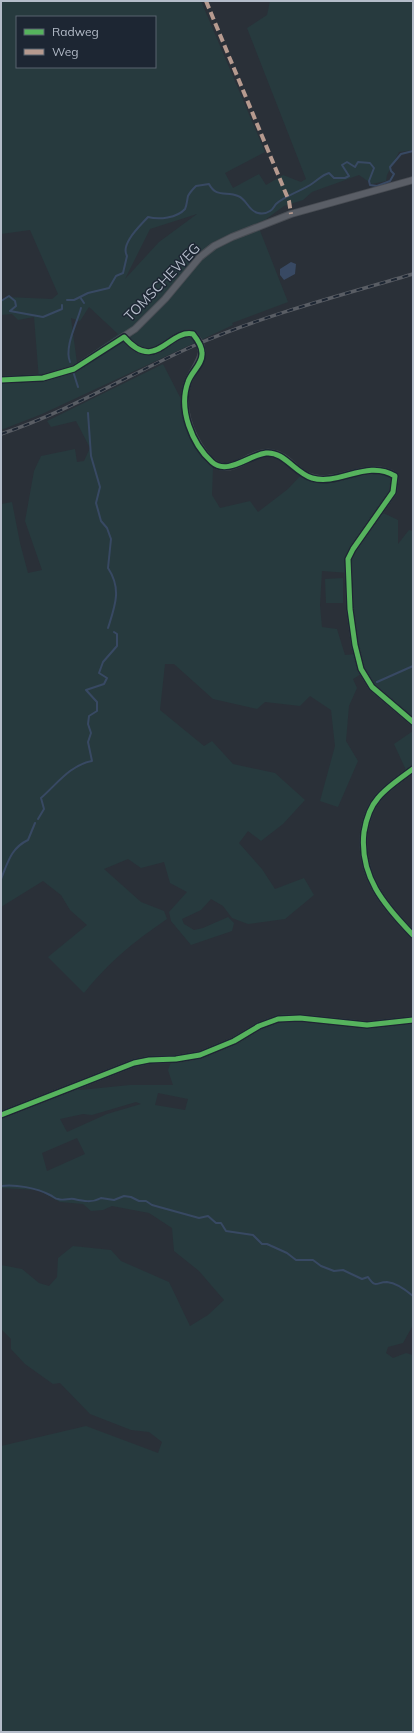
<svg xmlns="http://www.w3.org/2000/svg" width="414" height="1733" font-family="Mulish,sans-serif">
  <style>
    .green { fill: #273a3e; fill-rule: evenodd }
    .water { fill: #384963 }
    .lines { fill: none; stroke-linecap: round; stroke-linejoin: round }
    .stream { stroke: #384963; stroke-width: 2 }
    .minor-casing { stroke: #484c53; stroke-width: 8 }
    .minor { stroke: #5a5e66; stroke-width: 6 }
    .rail-casing { stroke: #595d64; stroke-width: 3.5 }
    .rail { stroke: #1d2633; stroke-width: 2; stroke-dasharray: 6; stroke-linecap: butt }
    .quiet { stroke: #b69a8f; stroke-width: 4; stroke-dasharray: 8 4; stroke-linecap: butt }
    .cycleway-casing { stroke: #1d2633; stroke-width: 8 }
    .cycleway { stroke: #56b35d; stroke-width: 5 }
    .labels { text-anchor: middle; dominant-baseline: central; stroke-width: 3; stroke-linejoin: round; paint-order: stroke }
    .street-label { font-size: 14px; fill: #b4bcc9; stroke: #1d2633 }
  </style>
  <rect width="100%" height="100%" fill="#2a3038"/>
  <!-- green -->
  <g class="green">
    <path d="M1,1H201L265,152L225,173L233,188L259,174L266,185L283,175L301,182L306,179L247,28L267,15L270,1H413V150L399,152L387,175L386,181L372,184L359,175L312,192L303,200L284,206L265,220L257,223L288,302L232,323L233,325L42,414L1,430V383L39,380L34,317L18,320L12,314L1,315V301L6,297L52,299L58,294L30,230L1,234ZM17,17H155V67H17ZM197,214L159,242L125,279L150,229ZM89,307L118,334L77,363L71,318L80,321Z"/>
    <path d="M163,364L182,401L184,416L191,438L213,468L212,495L220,508L250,501L258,512L288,489L302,474L314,479L375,470L395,476V483L379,511L398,520V544L409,530L413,531V718L393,701L386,700L361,674L353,679L357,688L349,706L346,741L358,761L338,807L320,801L335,746L331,710L310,696L300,706L265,702L257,709L213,699L174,664H165L160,710L204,746L212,741L233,764L275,773L305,800L283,824L261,841L248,831L239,843L262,869L275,889L304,878L314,895L285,919L248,924L232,918L223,906L211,899L201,910L182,919L184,924L194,930L203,928L228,917L234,923L232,931L191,945L171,921L169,912L187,892L170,883L164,862L141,868L128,859L104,869L141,902L164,911L167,919C132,943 111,960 84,993L48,957L87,925L70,910L61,895L43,881L1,907V504L12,502L20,543L28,573L42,570L25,521L34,471L41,456L75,449L77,462L84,461L90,448L76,421L51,427L47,421ZM322,571L349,573L357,654L345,655L337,629L322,627L320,605Z"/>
    <polygon points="343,578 343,603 326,603 325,579"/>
    <polygon points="413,731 413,765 406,770 394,744"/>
    <path d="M282,1014L324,1017L328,1025C357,1028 384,1028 413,1023V1325L403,1343L388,1347L386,1353L393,1358L406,1353L413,1355V1732H1V1446L86,1426L158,1453L162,1442L149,1432L131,1430L90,1414L60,1383L53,1384L25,1364L11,1349V1339L1,1329V1265L22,1269L39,1283L49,1286L57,1277L58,1258L73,1246L111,1250L121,1261L169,1282L190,1326L208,1315L224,1300L199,1271L174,1251L172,1228L149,1213L112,1206L103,1210L91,1211L83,1204L60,1202L38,1190L1,1188V1115L77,1088L80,1090L130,1085H173L168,1070L171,1062L240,1040ZM158,1093L188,1099L185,1110L155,1105ZM136,1102L141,1104L107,1114L67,1132L60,1119L83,1114L92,1115ZM77,1138L85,1154L47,1171L42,1153Z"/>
  </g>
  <!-- water -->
  <polygon class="water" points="291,262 296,264 295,274 284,280 280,275 280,269"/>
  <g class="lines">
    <!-- stream -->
    <g class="stream">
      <polyline points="80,297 84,303"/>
      <path d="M67,300H74L88,293L109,288L116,276L123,273L127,256C120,244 140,226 148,217C159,220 177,218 185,209C187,205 187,200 188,196C190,192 193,189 196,186L209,184C216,198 227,191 238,196C247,199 248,211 258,213C262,214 267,213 270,211C273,210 274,206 276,204C286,195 302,191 313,183C319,179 322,175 329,173L334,178H345L349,176L342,165L347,162L355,167L358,162L370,163L374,168L369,181L370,185L377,186L390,181L394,174L391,171L390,167L401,154L413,151"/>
      <polyline points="1,301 9,296 15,301 16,306 10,311 43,317 62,309 62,305"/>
      <path d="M70,362C64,347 77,323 81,308"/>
      <polyline points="73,371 78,387"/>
      <path d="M88,413L91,456L100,487L96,503L101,521L107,528L111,539L108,568C122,589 115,606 108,628"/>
      <polyline points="377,682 413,666"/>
      <path d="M38,819L44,809L41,798C57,784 70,765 92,761L88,742L91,733L88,724L89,716L97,711V702L86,690L104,684L107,678L99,673L103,662L117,646V634L114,632"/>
      <path d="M1,879C8,862 11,848 28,840L35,823"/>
      <path d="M1,1186C15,1184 37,1188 50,1195C53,1196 55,1199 58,1199C63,1201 69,1198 74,1199C83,1201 92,1203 101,1198L114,1200L124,1196L131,1197L139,1201H146L152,1205L199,1218L208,1216L216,1223H221L226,1231L253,1235L262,1244H267L287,1253L296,1260H313L321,1266L334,1271L343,1270L362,1279L368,1277C376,1289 376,1282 387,1282C397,1283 406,1290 413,1296"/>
    </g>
    <!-- minor casing -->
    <g class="minor-casing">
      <g id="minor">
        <path d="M124,337C156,374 168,329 193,334L200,343L202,352C200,364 192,371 188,382C179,406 190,434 204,453C209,460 216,468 226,467C241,466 255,451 271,453C293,456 296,481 327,479C350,477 373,462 395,476L393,492L353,549L348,559L350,609L355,645L361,669L372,687L413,722"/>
        <polyline points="1,380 43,378 74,369 135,329 165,299 200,257 214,246 232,237 291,214 413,180"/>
        <path d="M413,769C401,778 387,787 378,798C370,807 366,820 364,832C359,876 384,905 413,935"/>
        <polyline points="1,1115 134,1063 149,1060 176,1059 200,1055 234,1041 259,1026 278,1019 300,1018 367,1025 413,1020"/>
      </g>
    </g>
    <!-- minor -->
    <use href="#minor" class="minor"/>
    <!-- rail casing -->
    <g class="rail-casing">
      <path id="rail" d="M1,434C70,411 133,372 200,343C268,314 342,295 413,274"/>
    </g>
    <!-- rail -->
    <use href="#rail" class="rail"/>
    <!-- quiet -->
    <polyline class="quiet" points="206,1 289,201 291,214"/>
    <!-- cycleway casing -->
    <g class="cycleway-casing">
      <g id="cycleway">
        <path d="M1,380L43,378L74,369L124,337C156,374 168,329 193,334C197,339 202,346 202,353C203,364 191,372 188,382C178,409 192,444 212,462C227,476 249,455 266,453C284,451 295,473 312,478C339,486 367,459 395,476L393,492L353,549L348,559L350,609L355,645L361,669L372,687L413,722"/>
        <path d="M413,769C401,778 387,787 378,798C370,807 366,820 364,832C359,876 384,905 413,935"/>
        <polyline points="1,1115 134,1063 149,1060 176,1059 200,1055 234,1041 259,1026 278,1019 300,1018 367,1025 413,1020"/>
      </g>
    </g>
    <!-- cycleway -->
    <use href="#cycleway" class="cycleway"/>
  </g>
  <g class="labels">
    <!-- street labels -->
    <g class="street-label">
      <text transform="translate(162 282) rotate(-46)">TOMSCHEWEG</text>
    </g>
  </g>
  <!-- border -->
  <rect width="414" height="1733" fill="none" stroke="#b4bcc9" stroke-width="4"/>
  <!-- legend -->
  <rect x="16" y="16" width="140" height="52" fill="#1d2633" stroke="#59626f"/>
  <rect x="24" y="29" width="20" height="6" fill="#56b35d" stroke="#59626f"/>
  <text x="52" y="36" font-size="12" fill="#b4bcc9">Radweg</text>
  <rect x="24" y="49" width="20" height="6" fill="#b69a8f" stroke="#59626f"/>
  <text x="52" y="56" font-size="12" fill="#b4bcc9">Weg</text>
</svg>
